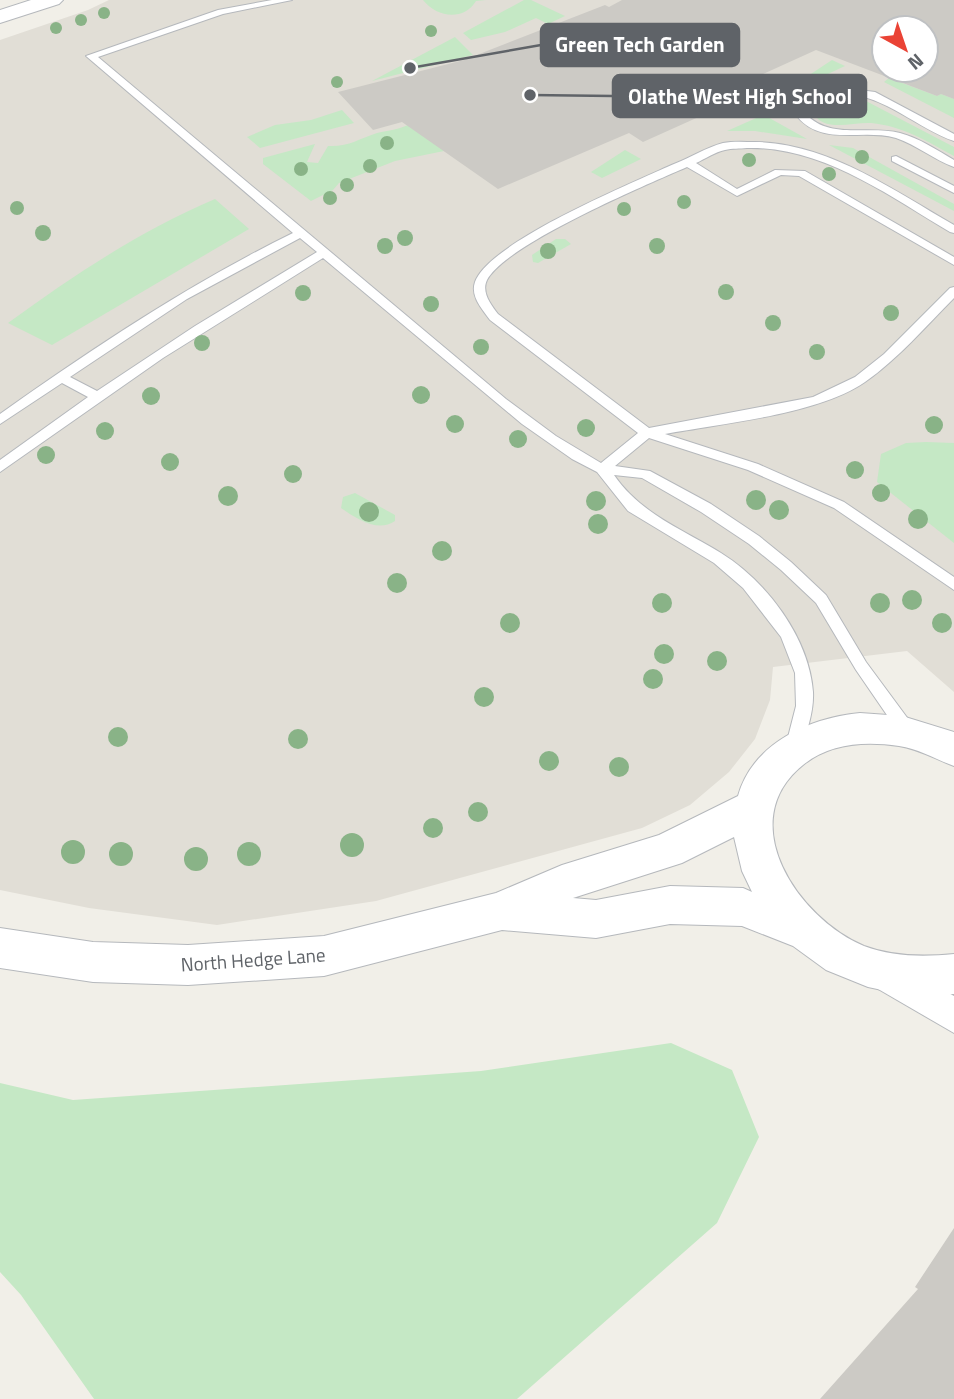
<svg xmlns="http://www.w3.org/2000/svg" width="954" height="1399" font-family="'Titillium Web',sans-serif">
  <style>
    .education { fill: #e1ded6; fill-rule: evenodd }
    .green { fill: #c5e8c5 }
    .building { fill: #cccac5; fill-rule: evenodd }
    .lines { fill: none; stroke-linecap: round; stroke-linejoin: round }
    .service-casing { stroke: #b5b8bc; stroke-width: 2 }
    .minor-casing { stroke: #b5b8bc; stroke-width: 2 }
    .tertiary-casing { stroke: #b5b8bc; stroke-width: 2 }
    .service { fill: #fff; fill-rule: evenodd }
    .minor { fill: #fff; fill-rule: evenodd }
    .tertiary { fill: #fff; fill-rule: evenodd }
    .tree { fill: #89b387 }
    .labels { text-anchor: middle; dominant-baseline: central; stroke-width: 5; stroke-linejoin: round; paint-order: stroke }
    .street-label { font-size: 19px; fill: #5f6368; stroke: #fff }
    .leader { fill: none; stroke: #5f6368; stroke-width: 2.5 }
    .callout-dot { fill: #5f6368; stroke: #fff; stroke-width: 2.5 }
    .callout { fill: #5f6368; stroke: #5f6368; stroke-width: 2.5 }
    .callout-label { font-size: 21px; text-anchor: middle; font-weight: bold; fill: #fff }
  </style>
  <rect width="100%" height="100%" fill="#f1efe8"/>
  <!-- education -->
  <path class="education" d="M109,0H954V692L907,651L773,667L770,700L755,739L729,772L690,805L642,828L376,901L217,925L89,908L0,890V40L88,10ZM884,28H926V70H884Z"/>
  <!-- green -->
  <g class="green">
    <path d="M423,0H486L476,1C464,21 437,18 423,0Z"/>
    <polygon points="524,0 531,0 565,16 548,24 536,18 505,32 471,40 463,33"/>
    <polygon points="455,37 473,55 372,81"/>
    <polygon points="832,60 845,66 770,101"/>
    <polygon points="889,78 937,96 941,94 954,99 954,118 884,82"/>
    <path d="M849,99L866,101L954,147V156C927,141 902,126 871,123C854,122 830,131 817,118L820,112Z"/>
    <polygon points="342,110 354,123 260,148 247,137 275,125 311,120"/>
    <polygon points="763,115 764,115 807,139 755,131 727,131"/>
    <path d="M410,124L500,129L444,151L395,161L339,183L333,190L311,201L263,164V158L315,144L307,162L318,163L328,146C349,147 358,139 377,133C389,130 398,130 410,124Z"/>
    <polygon points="829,145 853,148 954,204 954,211"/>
    <polygon points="625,150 641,159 602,178 591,172"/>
    <path d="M215,199L249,229L52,345L8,323C74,275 140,231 215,199Z"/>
    <polygon points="556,239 565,239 571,244 538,263 533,262 532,255"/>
    <polygon points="926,442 954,443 954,543 877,482 881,454 906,443"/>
    <path d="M355,493L395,515V521C378,533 357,519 341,508L343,497Z"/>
    <polygon points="671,1043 732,1070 759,1137 717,1223 517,1399 94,1399 21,1295 0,1272 0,1083 73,1100 481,1071"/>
  </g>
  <!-- building -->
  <g class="building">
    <path d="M622,0H954V99L941,94L937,96L816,50L710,98L723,106L643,142L629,133L498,189L402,122L373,130L338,92L464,60L605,5L609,7ZM884,28H926V70H884Z"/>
    <polygon points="954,1228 954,1399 820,1399 918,1289 915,1287"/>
  </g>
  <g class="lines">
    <!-- service casing -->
    <g class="service-casing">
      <g id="service">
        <path d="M272,0H292L223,14L98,57L506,399L556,436L601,463L638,433L490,320C482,309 470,296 475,282C489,242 634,182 674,164C690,158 707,147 723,143C733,141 745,142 755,142C828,143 893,190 954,225V233L950,232C889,196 822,146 747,148C740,149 732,148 725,150C715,152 705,159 696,163L737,189L775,170L805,171L954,257V265L799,176L781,175L737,196L687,167C646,185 506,244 487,280C481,292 491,305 498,314L649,428L813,397L855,377L884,354L950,288L954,287V298C926,326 898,359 865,382C817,415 723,423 665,434L758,464L844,502L954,577V590L834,508L748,470L649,438L615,466L650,471L711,504L759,536L791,562L826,595L866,662L914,727L916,732L914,737H902L856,670L816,603L781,570L749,544L701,512L642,478L614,475C641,514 682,529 721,553C766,581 809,637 813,692C814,711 807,731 801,749L799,754L793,756L787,754L785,749L796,706L795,673L781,637L743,588L714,563L628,511L597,472L572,459L522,424L323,258L163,358L0,472V460L88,397L62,383L0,424V414C93,348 189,284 293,233L86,56L218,10ZM300,238L317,252L195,326L97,391L70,377L187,299Z"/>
        <path d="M852,89L875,92L954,134V141C906,125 854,64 806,114C829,140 869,125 900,133C919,138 937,150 954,160V167C934,160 917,145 896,138C860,128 821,148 795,114C810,96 830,90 852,89Z"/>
        <polygon points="896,156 954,186 954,193 892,161 892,157"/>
      </g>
    </g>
    <!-- minor casing -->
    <g class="minor-casing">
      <polygon id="minor" points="885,958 954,996 954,1033 873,986 868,974 873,962"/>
    </g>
    <!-- tertiary casing -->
    <g class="tertiary-casing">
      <g id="tertiary">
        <polygon points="31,0 63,0 59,4 0,23 0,10"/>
        <path d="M860,713L902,716L954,732V766C935,759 919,749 899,746C865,741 830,743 803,765C732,822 799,919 864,946C893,957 924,957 954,954V994L910,996L868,987L826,970L793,946L742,926L670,924L596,938L502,930L324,976L188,985L93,982L0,968V928L93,942L188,945L324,936L496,893L562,865L659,835L738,796C753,743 809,718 860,713ZM734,837L742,871L752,892L743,888L670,886L596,900L573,898L682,863Z"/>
      </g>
    </g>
    <!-- service -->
    <use href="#service" class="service"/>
    <!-- minor -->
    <use href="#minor" class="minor"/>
    <!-- tertiary -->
    <use href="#tertiary" class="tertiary"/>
  </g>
  <!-- trees -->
  <g class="tree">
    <circle cx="104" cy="13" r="6"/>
    <circle cx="81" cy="20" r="6"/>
    <circle cx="56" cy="28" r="6"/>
    <circle cx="431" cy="31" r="6"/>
    <circle cx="337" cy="82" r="6"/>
    <circle cx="387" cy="143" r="7"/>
    <circle cx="862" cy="157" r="7"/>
    <circle cx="749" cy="160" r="7"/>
    <circle cx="370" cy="166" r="7"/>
    <circle cx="301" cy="169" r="7"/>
    <circle cx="829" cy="174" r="7"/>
    <circle cx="347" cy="185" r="7"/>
    <circle cx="330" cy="198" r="7"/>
    <circle cx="684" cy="202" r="7"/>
    <circle cx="17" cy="208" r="7"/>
    <circle cx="624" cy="209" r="7"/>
    <circle cx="43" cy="233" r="8"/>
    <circle cx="405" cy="238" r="8"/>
    <circle cx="385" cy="246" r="8"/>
    <circle cx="657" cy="246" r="8"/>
    <circle cx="548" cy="251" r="8"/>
    <circle cx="726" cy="292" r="8"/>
    <circle cx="303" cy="293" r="8"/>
    <circle cx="431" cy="304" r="8"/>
    <circle cx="891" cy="313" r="8"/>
    <circle cx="773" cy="323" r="8"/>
    <circle cx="202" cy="343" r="8"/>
    <circle cx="481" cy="347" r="8"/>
    <circle cx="817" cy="352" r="8"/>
    <circle cx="421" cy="395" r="9"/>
    <circle cx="151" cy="396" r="9"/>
    <circle cx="455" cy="424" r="9"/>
    <circle cx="934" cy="425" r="9"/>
    <circle cx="586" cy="428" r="9"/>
    <circle cx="105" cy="431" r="9"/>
    <circle cx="518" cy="439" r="9"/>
    <circle cx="46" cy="455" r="9"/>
    <circle cx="170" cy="462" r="9"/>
    <circle cx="855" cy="470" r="9"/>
    <circle cx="293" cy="474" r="9"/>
    <circle cx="881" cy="493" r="9"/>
    <circle cx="228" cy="496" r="10"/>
    <circle cx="756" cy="500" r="10"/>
    <circle cx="596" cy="501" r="10"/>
    <circle cx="779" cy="510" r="10"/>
    <circle cx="369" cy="512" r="10"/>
    <circle cx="918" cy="519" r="10"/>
    <circle cx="598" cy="524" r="10"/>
    <circle cx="442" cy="551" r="10"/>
    <circle cx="397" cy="583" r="10"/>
    <circle cx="912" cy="600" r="10"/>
    <circle cx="662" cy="603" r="10"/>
    <circle cx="880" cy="603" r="10"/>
    <circle cx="510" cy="623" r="10"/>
    <circle cx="942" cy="623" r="10"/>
    <circle cx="664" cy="654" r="10"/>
    <circle cx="717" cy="661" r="10"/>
    <circle cx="653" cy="679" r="10"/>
    <circle cx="484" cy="697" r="10"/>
    <circle cx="118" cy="737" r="10"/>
    <circle cx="298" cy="739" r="10"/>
    <circle cx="549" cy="761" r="10"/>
    <circle cx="619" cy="767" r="10"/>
    <circle cx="478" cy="812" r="10"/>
    <circle cx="433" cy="828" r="10"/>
    <circle cx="352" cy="845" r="12"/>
    <circle cx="73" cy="852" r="12"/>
    <circle cx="121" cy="854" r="12"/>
    <circle cx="249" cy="854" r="12"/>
    <circle cx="196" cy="859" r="12"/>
  </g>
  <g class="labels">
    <!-- street labels -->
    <g class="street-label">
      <text transform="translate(253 959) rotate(-4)">North Hedge Lane</text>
    </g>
  </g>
  <!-- callouts -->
  <path class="leader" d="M410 68L541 45M530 95L613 96"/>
  <g class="callout-dot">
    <circle cx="410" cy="68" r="7"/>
    <circle cx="530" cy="95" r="7"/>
  </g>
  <g class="callout">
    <rect x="541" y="24" width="198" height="42" rx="7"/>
    <rect x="613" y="75" width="253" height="42" rx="7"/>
  </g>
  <g class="callout-label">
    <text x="640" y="52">Green Tech Garden</text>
    <text x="740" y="104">Olathe West High School</text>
  </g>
  <!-- north arrow -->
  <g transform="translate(905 49) rotate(140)"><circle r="33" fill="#ffffff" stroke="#bfc1c3" stroke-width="2"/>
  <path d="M0-5L12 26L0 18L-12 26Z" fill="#ea4335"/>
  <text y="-10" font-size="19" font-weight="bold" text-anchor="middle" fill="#5f6368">N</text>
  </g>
</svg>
